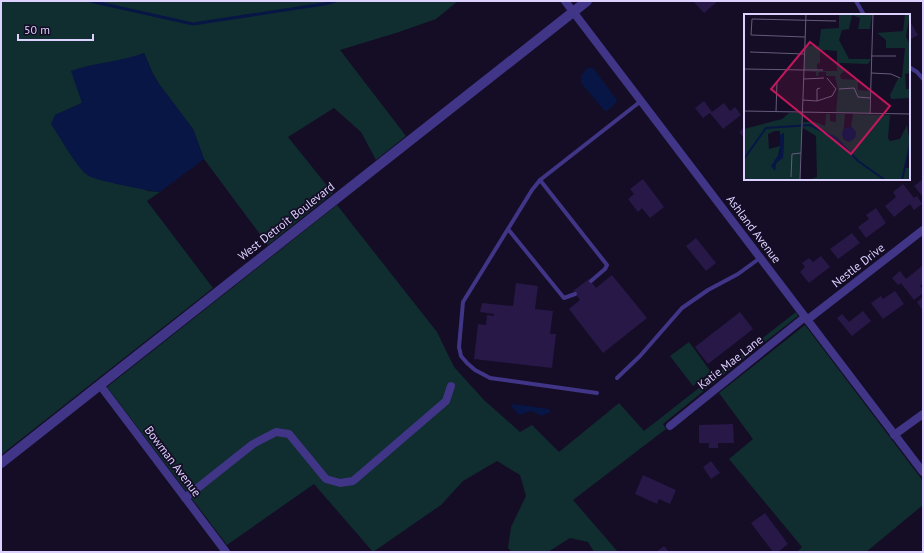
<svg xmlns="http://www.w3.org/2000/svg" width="924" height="553" font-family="'PT Sans',sans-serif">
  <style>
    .green { fill: #102d30 }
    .water { fill: #071645 }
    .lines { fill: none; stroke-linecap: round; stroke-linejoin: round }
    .stream { stroke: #071645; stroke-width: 3 }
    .building { fill: #271847 }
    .service { stroke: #413587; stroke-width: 4 }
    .minor { stroke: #413587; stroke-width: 8 }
    .tertiary { stroke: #413587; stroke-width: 10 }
    .labels { text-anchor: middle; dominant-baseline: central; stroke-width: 3.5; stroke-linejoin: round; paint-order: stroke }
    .street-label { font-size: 12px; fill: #dcd1ff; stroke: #140d25 }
    .inset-river { fill: none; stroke: #071645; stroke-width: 2 }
    .inset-road { fill: none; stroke: #645b7c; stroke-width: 1 }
    .view { fill: #c2185b; fill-opacity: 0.15; stroke: #c2185b; stroke-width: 2 }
    .inset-edge { fill: none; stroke: #dcd1ff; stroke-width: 2 }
  </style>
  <rect width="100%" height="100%" fill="#140d25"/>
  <!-- green -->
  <g class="green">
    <polygon points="1,1 458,1 436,19 399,32 340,50 406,136 376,160 361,132 334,108 288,137 333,193 268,245 204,159 193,129 159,84 153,74 144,53 135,57 82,103 55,115 147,191 160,192 147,201 213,288 1,455"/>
    <polygon points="337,205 437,332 454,367 484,400 520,432 532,425 559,452 619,403 644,431 796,312 798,316 733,367 663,424 666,429 573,500 618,552 594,552 588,542 570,538 548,552 512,552 508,548 511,527 526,496 520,475 497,461 463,481 441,505 373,552 314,484 227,545 107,387"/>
    <polygon points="805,325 923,481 923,505 866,552 797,552 802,547 729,459 753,439 719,393"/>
    <polygon points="689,342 711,372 693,386 670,356"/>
  </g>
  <!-- water -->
  <g class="water">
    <path d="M144,53L153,74L159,84L193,129L204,159L160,192C149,191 93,180 87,175C75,165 60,137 51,124L55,115L82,103L71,71C95,62 121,62 144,53Z"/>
    <polygon points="587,68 593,68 617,100 616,103 607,111 604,110 581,83 581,76"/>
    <polygon points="513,404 549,409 551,412 542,416 531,411 519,415 511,406"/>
  </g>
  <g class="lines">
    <!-- stream -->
    <polyline class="stream" points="90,1 193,24 324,4 336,1"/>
  </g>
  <!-- building -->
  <g class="building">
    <polygon points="693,1 718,1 704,13"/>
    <polygon points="909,20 918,35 911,39 909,35"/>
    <polygon points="704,101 712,112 724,103 730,111 735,107 741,115 723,129 710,113 703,118 695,108"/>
    <polygon points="745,127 745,139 739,132"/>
    <polygon points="643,179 664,207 650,218 642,208 638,212 628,199 634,194 630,189"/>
    <polygon points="923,179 923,197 914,186"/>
    <polygon points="903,184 914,198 917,196 922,204 914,210 910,204 894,217 885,206 896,197 893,192"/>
    <polygon points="876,208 886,223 866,238 858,227 869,219 866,215"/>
    <polygon points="852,233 860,243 838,259 830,249"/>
    <polygon points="696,238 716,263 706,271 686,246"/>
    <polygon points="821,256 830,267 809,283 800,272 805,267 802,263 809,258 813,262"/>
    <polygon points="922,266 923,283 920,286 923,290 923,293 914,300 901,283 898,285 892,278 900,271 906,279"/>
    <polygon points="612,275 647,318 603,353 569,309 580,300 573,291 589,279 596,288"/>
    <polygon points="516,283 538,286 535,309 553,311 550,334 556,334 552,368 474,359 478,324 486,325 487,315 494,316 494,314 480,312 482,303 513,306"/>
    <polygon points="895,291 904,304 883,319 871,303 881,296 883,299"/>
    <polygon points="923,297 923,311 917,302"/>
    <polygon points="863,311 871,321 852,336 837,318 842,314 849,322"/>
    <polygon points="740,312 753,329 708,364 695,347"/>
    <polygon points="733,424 734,443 718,443 718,448 709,448 709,443 699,443 699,425"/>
    <polygon points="711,461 720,473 711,479 703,467"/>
    <polygon points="643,475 676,490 670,504 659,499 657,504 635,494"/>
    <polygon points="765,513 788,544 778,552 773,552 751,523"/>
    <polygon points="664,546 669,552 656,552"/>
  </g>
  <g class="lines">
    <!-- service -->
    <g class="service">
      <polyline points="856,1 864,15"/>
      <polyline points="909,67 917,72 923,79"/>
      <polyline points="540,180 607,265 605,269 591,281"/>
      <polyline points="508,229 564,298 575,294"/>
      <polyline points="617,378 640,356 682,308 708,290 738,274 760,258"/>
      <polyline points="597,393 490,378 475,370 467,363 461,356 459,347 463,302 532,190 540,180 641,101"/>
    </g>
    <!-- minor -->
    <g class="minor">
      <polyline points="565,1 923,472"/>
      <polyline points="807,320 923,230"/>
      <polyline points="100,385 226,552"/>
      <polyline points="670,426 805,317"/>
      <polyline points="894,435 923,414"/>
      <polyline points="185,498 253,444 276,432 289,434 326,479 340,483 353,481 446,401 451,386"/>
    </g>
    <!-- tertiary -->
    <polyline class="tertiary" points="1,463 587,1"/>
  </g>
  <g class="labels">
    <!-- street labels -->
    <g class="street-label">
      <text transform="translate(286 221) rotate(-38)">West Detroit Boulevard</text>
      <text transform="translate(754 229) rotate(53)">Ashland Avenue</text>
      <text transform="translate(858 265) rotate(-38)">Nestle Drive</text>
      <text transform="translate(730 362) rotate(-38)">Katie Mae Lane</text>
      <text transform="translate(173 461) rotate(53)">Bowman Avenue</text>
    </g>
  </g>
  <!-- overview -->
  <g transform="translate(744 14)">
    <rect width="166" height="166" fill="#140d25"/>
    <path d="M95,0H128L126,15H114L116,4L108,1L105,15L98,16L95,26L105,45H127L124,50L96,49L94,52L102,55L96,61L97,65L114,66V76L126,77L125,99H92L94,76L91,62H82V58H75L74,62H72V58L60,57H93V37L82,36L76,37V49L73,50V56H60L61,32H75L77,15L95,14ZM161,0H166L162,22L166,31V59L161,60L162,75H166V84L147,85L146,81L154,65L158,63L161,34H142V26L133,19L159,17ZM45,99H58L56,166H0V115L38,105ZM31,117H36V121L40,119L39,143L32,149L31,156L36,132L25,135L24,120ZM82,100H86V107L92,108V100H101L99,125L105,128L112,119L107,112L109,100L146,101L144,124L146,127L156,125L163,111L166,130L161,154H166V166H64L73,163L72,122L59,114V108H71L81,112Z" fill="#102d30" fill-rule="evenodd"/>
    <path d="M98 120a7 7 0 1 1 14 0a7 7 0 1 1-14 0ZM40,119L39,144L32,149L31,157L27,152L36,138V121Z" fill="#071645"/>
    <path class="inset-river" d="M0,145L22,114L66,111L92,124L114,147L141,166M158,166L166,131"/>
    <path class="inset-road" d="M61,23L7,21L8,5L92,7M6,38L60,40M127,42H152M1,55L60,56M60,56H79M127,59L147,60L156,64M60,65L80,64M95,75L110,74L114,83L126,84M59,86L73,87L88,82L92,75L83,64M73,87V75L76,74M0,97L166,100M32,98L33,67M126,100L129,0M47,163L48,140L57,139M56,166L62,0"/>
    <path class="view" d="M66,28L146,92L107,140L27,75Z"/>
    <rect width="166" height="166" class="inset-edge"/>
  </g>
  <!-- border -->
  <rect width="924" height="553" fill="none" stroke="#dcd1ff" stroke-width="4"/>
  <!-- scale -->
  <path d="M18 34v6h75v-6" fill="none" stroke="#dcd1ff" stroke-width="2"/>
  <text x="24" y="34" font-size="12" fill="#dcd1ff" stroke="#140d25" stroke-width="3" paint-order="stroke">50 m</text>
</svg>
